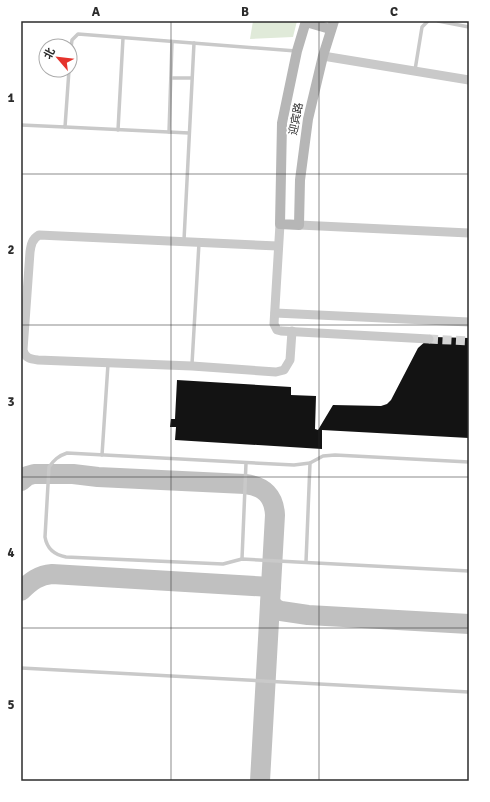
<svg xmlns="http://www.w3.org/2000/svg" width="490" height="802" font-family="Signika,'Noto Sans SC',sans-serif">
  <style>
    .green { fill: #e0ead9 }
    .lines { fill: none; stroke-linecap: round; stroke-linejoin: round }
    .taxiway { stroke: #c0c0c0; stroke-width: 20 }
    .building { fill: #131313 }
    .tertiary-tunnel { stroke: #d5d5d5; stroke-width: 9; stroke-dasharray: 9 4.5; stroke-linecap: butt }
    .service { stroke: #c9c9c9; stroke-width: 3.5 }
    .tertiary { stroke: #c9c9c9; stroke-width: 9 }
    .secondary { stroke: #b6b6b6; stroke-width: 10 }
    .grid { fill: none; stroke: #2c2c2c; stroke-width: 1; stroke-opacity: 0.55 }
    .labels { text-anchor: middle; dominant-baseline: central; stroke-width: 4; stroke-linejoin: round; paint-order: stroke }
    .street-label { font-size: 11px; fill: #2c2c2c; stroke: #fff }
    .neatline { fill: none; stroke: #2c2c2c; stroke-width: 1.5 }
    .grid-label { font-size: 13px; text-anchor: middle; font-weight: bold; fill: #2c2c2c }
  </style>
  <rect width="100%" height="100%" fill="#fff"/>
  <!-- green -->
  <polygon class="green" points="253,21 297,21 293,37 250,39"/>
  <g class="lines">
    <!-- taxiway -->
    <g class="taxiway">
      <path d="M21,481L27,476L34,474H73L98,477L245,484C264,486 274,496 275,515L260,781"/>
      <path d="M21,591C31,581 39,575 52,574L271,587"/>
      <polyline points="270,603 276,609 281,611 308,615 469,624"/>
    </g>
  </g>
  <!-- building -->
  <polygon class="building" points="434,337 469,338 469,438 322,430 322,449 175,440 176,427 170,427 171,419 175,419 177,380 291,387 291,395 316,396 315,429 318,430 333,405 381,406 387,404 391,400 418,348 427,340"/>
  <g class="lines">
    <!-- tertiary-tunnel -->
    <polyline class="tertiary-tunnel" points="429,339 469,341"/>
    <!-- service -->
    <g class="service">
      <polyline points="438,21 469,27"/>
      <polyline points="70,55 72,40 78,34 296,51"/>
      <polyline points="415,70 422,27 428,21"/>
      <polyline points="171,78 192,78"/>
      <polyline points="21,125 65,127 69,70"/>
      <polyline points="65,127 189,133"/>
      <polyline points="118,130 123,38"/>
      <polyline points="169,132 172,42"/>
      <polyline points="184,240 194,43"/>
      <polyline points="192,364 199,243"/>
      <polyline points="102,455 108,364"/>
      <path d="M469,462L335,455L323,456L310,463L294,465L67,453C58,456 54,460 49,467L45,537C47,549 55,555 66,557L223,564L242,559L469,571"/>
      <polyline points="242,559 246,463"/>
      <polyline points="306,562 310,463"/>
      <polyline points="21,668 469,692"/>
    </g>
    <!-- tertiary -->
    <g class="tertiary">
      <polyline points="323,56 469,80"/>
      <polyline points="280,224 274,324 277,330 281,331 429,339"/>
      <polyline points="299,225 469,233"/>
      <path d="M278,246L39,235C32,239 31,245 30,252L23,350C25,358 30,359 38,360L192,366L276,372L284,370L290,360L292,331"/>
      <polyline points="275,313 469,322"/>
    </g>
    <!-- secondary -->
    <g class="secondary">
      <polyline points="306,21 297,51 282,123 280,224 299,225 300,180 308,119 323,56 334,21"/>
      <polyline points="306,22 330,29"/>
    </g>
  </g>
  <!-- grid -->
  <path class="grid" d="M171,21V781M319,21V781M21,174H469M21,325H469M21,477H469M21,628H469"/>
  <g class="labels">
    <!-- street labels -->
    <g class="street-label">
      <text transform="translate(296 119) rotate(-79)">迎宾路</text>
    </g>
  </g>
  <!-- border -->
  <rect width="490" height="802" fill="none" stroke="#ffffff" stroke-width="44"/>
  <!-- north arrow -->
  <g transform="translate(58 58) rotate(298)"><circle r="19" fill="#ffffff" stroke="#ababab"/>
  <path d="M0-3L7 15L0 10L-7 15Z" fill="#e5332c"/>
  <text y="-6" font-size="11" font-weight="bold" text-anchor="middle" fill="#2c2c2c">北</text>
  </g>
  <rect x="22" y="22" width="446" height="758" class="neatline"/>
  <g class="grid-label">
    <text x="96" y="16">A</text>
    <text x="245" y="16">B</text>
    <text x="394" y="16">C</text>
    <text x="11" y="102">1</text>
    <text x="11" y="254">2</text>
    <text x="11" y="406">3</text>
    <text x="11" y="557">4</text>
    <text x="11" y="709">5</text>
  </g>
</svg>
